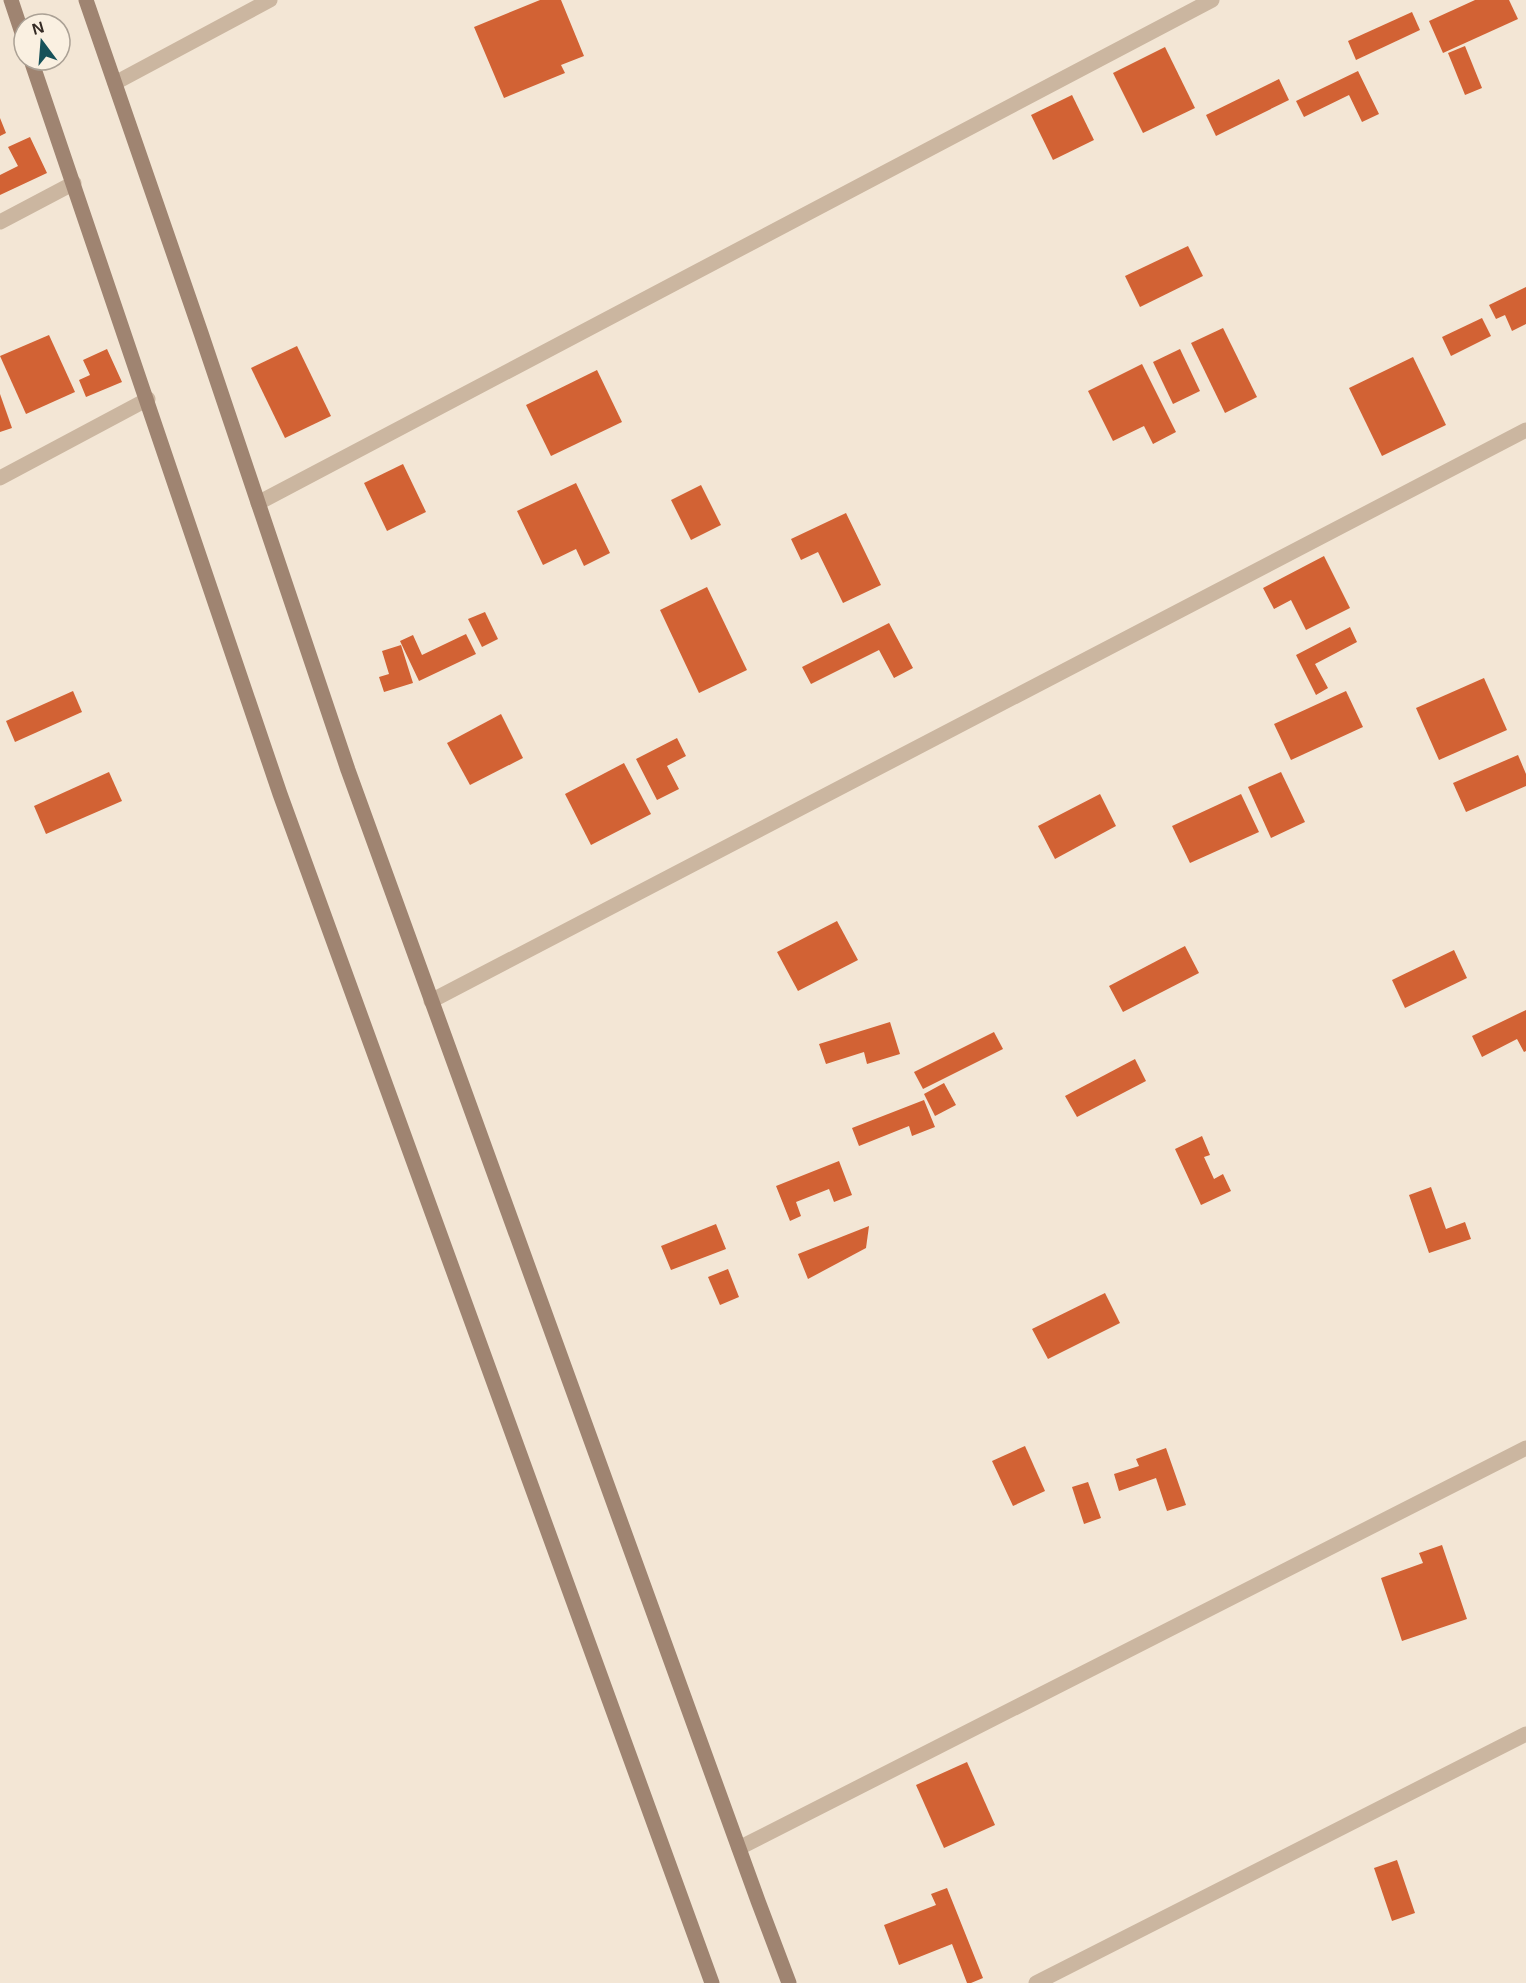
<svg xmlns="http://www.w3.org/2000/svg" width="1526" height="1983" font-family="Arial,sans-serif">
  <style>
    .building { fill: #d26234 }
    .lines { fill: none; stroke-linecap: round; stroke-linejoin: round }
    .street { stroke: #cbb6a0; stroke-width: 15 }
    .secondary { stroke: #9f8471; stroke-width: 15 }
  </style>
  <rect width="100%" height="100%" fill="#f3e6d5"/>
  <!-- building -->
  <g class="building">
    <polygon points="540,0 561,0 584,56 561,65 565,73 504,98 474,27"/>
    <polygon points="1475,0 1509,0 1518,19 1443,53 1429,21"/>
    <polygon points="1412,12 1420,30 1356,60 1348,41"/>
    <polygon points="1465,46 1482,88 1465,95 1448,53"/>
    <polygon points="1165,47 1195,108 1143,133 1113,73"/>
    <polygon points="1358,71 1379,114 1362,122 1349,95 1304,117 1296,101"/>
    <polygon points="1279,79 1289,100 1216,136 1206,115"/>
    <polygon points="1072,95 1094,140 1053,160 1031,115"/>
    <polygon points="0,118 6,133 0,136"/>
    <polygon points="30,137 47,173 0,195 0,175 18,166 8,147"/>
    <polygon points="1188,246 1203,276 1140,307 1125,276"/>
    <polygon points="1526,287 1526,324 1512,331 1505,315 1496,319 1489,305"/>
    <polygon points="1482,318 1491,336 1451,356 1442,337"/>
    <polygon points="1223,328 1257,397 1225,413 1191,343"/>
    <polygon points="49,335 75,392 26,414 0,356"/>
    <polygon points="297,346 331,416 285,438 251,368"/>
    <polygon points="107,349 122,382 86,397 79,380 90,375 83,360"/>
    <polygon points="1180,349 1200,391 1173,404 1153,362"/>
    <polygon points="1413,357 1446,425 1382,456 1349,388"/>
    <polygon points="1142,364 1176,432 1153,444 1144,426 1113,441 1088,391"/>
    <polygon points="597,370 622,422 551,456 526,405"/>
    <polygon points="0,394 12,428 0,432"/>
    <polygon points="403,464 426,512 387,531 364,483"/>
    <polygon points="576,483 610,553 584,566 576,549 543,565 517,511"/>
    <polygon points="701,485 721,525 691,540 671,500"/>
    <polygon points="846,513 881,585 843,603 818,552 801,560 791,539"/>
    <polygon points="1324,556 1350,608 1306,630 1291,600 1274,609 1263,588"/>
    <polygon points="707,587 747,670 699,693 660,610"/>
    <polygon points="485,612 498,639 482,647 468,619"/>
    <polygon points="889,623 913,668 894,678 879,650 811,684 802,667"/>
    <polygon points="1350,627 1357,642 1315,664 1328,688 1316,695 1296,655"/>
    <polygon points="466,634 476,654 419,681 400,641 413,635 422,655"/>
    <polygon points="401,645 413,683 384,692 379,677 389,674 382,651"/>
    <polygon points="1484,678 1507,730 1439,760 1416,708"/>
    <polygon points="73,691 82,712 15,742 6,721"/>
    <polygon points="1346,691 1363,727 1291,760 1274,724"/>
    <polygon points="501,714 523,758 470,785 447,743"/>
    <polygon points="677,738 686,756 667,766 679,789 657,800 636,759"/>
    <polygon points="1518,755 1526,774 1526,786 1466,812 1453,783"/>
    <polygon points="624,763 651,814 591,845 565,794"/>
    <polygon points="109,772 122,801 46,834 34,806"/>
    <polygon points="1281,772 1305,822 1271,838 1248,787"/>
    <polygon points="1100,794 1116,826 1055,859 1038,826"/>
    <polygon points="1241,794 1259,832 1190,863 1172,826"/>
    <polygon points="837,921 858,960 798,991 777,952"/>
    <polygon points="1185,946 1199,973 1123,1012 1109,986"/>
    <polygon points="1454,950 1467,978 1405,1008 1392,980"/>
    <polygon points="1526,1010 1526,1051 1524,1052 1517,1039 1482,1057 1472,1036"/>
    <polygon points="890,1022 900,1054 867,1064 864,1052 826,1064 819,1044"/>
    <polygon points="994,1032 1003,1049 923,1089 914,1072"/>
    <polygon points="1135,1059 1146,1081 1077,1117 1065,1096"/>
    <polygon points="944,1083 956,1105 935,1116 924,1094"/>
    <polygon points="924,1100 935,1127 912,1136 909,1126 859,1146 852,1128"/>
    <polygon points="1202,1136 1210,1155 1204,1157 1214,1179 1223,1174 1231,1191 1201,1205 1175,1149"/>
    <polygon points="839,1161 852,1195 834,1202 829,1189 796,1202 801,1216 790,1221 776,1186"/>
    <polygon points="1431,1187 1446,1229 1465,1222 1471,1239 1429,1253 1409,1195"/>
    <polygon points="716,1224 726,1249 671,1270 661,1246"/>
    <polygon points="869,1226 866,1248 808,1279 798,1254"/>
    <polygon points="728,1269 739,1297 720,1305 708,1277"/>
    <polygon points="1105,1293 1120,1323 1048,1359 1032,1329"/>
    <polygon points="1025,1446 1045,1491 1013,1506 992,1461"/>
    <polygon points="1166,1448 1186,1505 1167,1511 1156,1478 1119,1491 1114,1474 1139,1466 1136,1459"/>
    <polygon points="1088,1482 1101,1518 1084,1524 1072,1487"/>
    <polygon points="1442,1545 1467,1619 1402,1641 1381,1578 1423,1563 1419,1553"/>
    <polygon points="967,1762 995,1825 944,1848 916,1785"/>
    <polygon points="1397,1860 1415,1913 1392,1921 1374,1868"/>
    <polygon points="947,1888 983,1978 971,1983 967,1983 952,1944 899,1965 884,1925 936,1905 931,1894"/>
  </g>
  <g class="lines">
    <!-- street -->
    <g class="street">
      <polyline points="115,83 270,0"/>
      <polyline points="0,222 74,183"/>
      <polyline points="0,478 148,399"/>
      <polyline points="258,503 1212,0"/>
      <polyline points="431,1001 1526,430"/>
      <polyline points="739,1848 1526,1448"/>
      <polyline points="1036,1983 1526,1734"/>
    </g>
    <!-- secondary -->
    <g class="secondary">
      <polyline points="11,0 24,39"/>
      <polyline points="86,0 201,333 348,770 758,1901 789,1983"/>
      <polyline points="31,60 280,794 712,1983"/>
    </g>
  </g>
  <!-- north arrow -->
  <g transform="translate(42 42) rotate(344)"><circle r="28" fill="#faf0e1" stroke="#aba195" stroke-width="1.5"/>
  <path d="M0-4.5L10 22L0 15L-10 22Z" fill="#165159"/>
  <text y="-9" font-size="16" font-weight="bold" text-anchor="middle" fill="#342a24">N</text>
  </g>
</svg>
